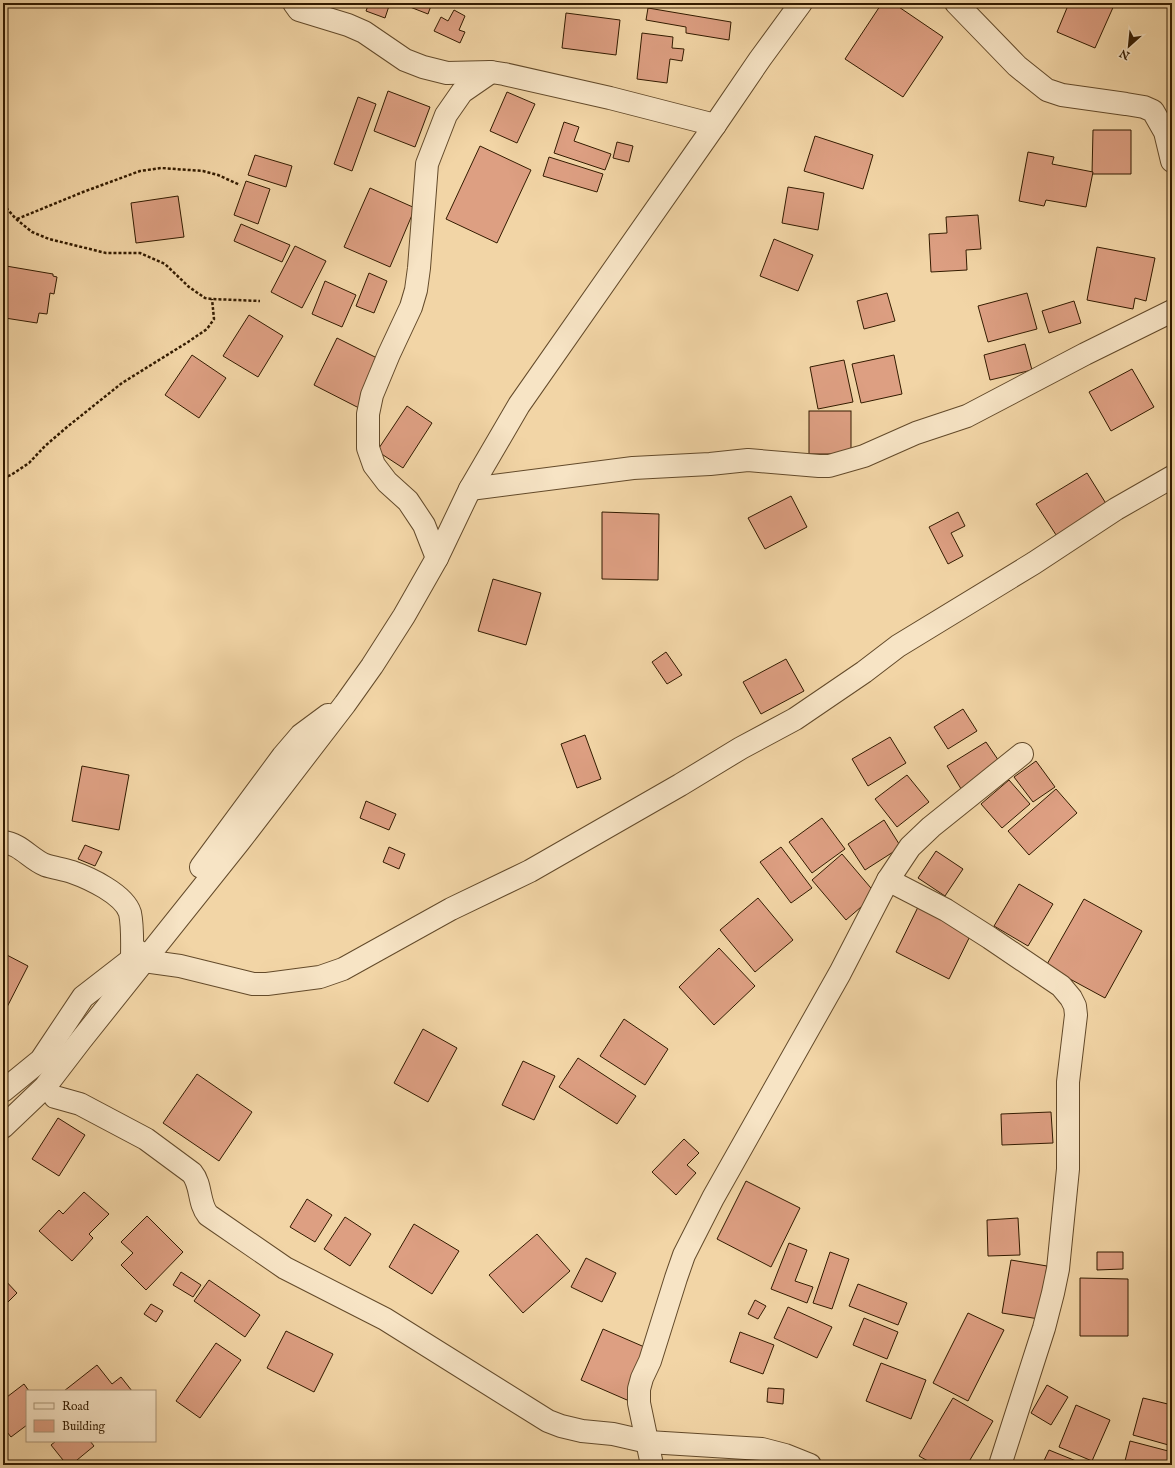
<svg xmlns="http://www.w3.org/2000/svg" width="1175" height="1468" font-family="'IM FELL English',serif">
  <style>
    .building { fill: #dd9f82; stroke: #331b00 }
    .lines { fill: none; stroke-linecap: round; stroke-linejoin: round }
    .street-casing { stroke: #634a2a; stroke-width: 24 }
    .path { stroke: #331b00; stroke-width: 2.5; stroke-dasharray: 3 2; stroke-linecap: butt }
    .street { stroke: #f7e4c5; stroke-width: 22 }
  </style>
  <rect width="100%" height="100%" fill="#f2d5a6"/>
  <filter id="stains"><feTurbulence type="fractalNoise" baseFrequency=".005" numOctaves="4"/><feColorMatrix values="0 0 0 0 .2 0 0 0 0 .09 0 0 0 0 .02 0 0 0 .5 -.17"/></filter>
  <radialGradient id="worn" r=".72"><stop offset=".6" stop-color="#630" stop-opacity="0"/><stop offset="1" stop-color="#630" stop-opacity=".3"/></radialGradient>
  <!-- building -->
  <g class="building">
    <polygon points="369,3 390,3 385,18 366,11"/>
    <polygon points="411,3 432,3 428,14 410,7"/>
    <polygon points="882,3 893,3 943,37 903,97 845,59"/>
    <polygon points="1069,3 1115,3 1095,48 1057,32"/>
    <polygon points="648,8 731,22 729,40 686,33 686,27 646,20"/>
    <polygon points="454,10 465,16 459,30 465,32 460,43 434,31 441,17 448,21"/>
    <polygon points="566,13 620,20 616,55 562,48"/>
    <polygon points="642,33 673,37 672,48 684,49 682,61 670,59 667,83 637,79"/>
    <polygon points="388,91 430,107 415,147 374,131"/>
    <polygon points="507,92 535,104 517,143 490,131"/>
    <polygon points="358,97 376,104 352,171 334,164"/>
    <polygon points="564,122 579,127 574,141 611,154 605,170 554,153"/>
    <polygon points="1093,130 1131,130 1131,174 1092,174"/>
    <polygon points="815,136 873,155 863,189 804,171"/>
    <polygon points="617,142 633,146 629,162 613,158"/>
    <polygon points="480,146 531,170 497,243 446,219"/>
    <polygon points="1028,152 1054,157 1052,164 1093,172 1086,207 1046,200 1044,206 1019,201"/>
    <polygon points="255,155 292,166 286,187 248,175"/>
    <polygon points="549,157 603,174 597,192 543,176"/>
    <polygon points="246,181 270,189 258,224 234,215"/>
    <polygon points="788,187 824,193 818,230 782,223"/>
    <polygon points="370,188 415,208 390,267 344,247"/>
    <polygon points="178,196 184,237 136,243 131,203"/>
    <polygon points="978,215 981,249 966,250 967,270 931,272 929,234 947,233 946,217"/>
    <polygon points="241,224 290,245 282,262 234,241"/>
    <polygon points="774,239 813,255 798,291 760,276"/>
    <polygon points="295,246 326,261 302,308 271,292"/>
    <polygon points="1097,247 1155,258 1146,301 1135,298 1133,309 1087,300"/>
    <polygon points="6,266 53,274 53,276 57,277 54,294 50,293 47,314 39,313 37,323 5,318 7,307 3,307 3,286"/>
    <polygon points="369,273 387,281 374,313 356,306"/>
    <polygon points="325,281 356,295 342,327 312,314"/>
    <polygon points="887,293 895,321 864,329 857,301"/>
    <polygon points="1027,293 1037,329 988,342 978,306"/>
    <polygon points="1074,301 1081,323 1049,333 1042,311"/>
    <polygon points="249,315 283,336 258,377 223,356"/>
    <polygon points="337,338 383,361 359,408 314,385"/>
    <polygon points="1025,344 1032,370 990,380 984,355"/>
    <polygon points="192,355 226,378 199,418 165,395"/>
    <polygon points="894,355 902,394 861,403 852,364"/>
    <polygon points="844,360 853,402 818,409 810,367"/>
    <polygon points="1132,369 1154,407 1111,431 1089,392"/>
    <polygon points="407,406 432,423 403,468 377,451"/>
    <rect x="809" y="411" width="42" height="43"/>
    <polygon points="1087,473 1110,510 1060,541 1036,504"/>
    <polygon points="791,496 807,527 765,549 748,518"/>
    <polygon points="602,512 659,514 658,580 602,579"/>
    <polygon points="958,512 965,526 951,533 963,556 948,564 929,527"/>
    <polygon points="493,579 541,593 526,645 478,631"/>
    <polygon points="666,652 682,675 667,684 652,662"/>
    <polygon points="786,659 804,691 761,714 743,682"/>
    <polygon points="963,709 977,731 948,749 934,727"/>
    <polygon points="585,735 601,779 577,788 561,744"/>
    <polygon points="890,737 906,763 868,786 852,759"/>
    <polygon points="986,742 1003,767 963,792 947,766"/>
    <polygon points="1036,761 1055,787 1033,802 1014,777"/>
    <polygon points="82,766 129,775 119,830 72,821"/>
    <polygon points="907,775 929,802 897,827 875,799"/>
    <polygon points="1009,780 1030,804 1002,828 981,804"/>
    <polygon points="1056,789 1077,813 1029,855 1008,831"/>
    <polygon points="366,801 396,814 389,830 360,818"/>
    <polygon points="822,818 845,849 812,873 789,842"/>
    <polygon points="884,820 901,847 865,870 848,844"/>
    <polygon points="85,845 102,852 95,866 78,859"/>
    <polygon points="389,847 405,854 399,869 383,862"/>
    <polygon points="781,847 812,888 791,903 760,862"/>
    <polygon points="936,851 963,869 945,896 918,878"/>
    <polygon points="842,854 876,894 846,920 812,880"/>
    <polygon points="1019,884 1053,904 1028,946 994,926"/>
    <polygon points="758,898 793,940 755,972 720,930"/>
    <polygon points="1084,899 1142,931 1105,998 1046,966"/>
    <polygon points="920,903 973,930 949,979 896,952"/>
    <polygon points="719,948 755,986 714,1025 679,987"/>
    <polygon points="3,953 28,966 5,1011 3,1010"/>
    <polygon points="624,1019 668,1049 645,1085 600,1056"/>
    <polygon points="423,1029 457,1048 428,1102 394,1083"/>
    <polygon points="578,1058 636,1096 617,1124 559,1087"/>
    <polygon points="523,1061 555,1076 534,1120 502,1105"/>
    <polygon points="197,1074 252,1112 219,1161 163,1123"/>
    <polygon points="1051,1112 1053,1143 1002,1145 1001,1114"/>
    <polygon points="58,1118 85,1135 59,1176 32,1159"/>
    <polygon points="684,1139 699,1153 687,1165 696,1173 676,1195 652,1172"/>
    <polygon points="746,1181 800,1208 771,1267 717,1239"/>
    <polygon points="84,1192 109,1214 89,1234 93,1238 72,1261 39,1231 59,1210 63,1214"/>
    <polygon points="307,1199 332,1215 315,1242 290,1227"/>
    <polygon points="147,1216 183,1252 146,1290 121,1265 133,1253 121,1242"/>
    <polygon points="345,1217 371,1234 350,1266 324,1249"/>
    <polygon points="1018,1218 1020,1255 988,1256 987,1220"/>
    <polygon points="414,1224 459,1251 432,1294 389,1267"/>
    <polygon points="537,1234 570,1271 523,1313 489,1275"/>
    <polygon points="789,1243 807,1250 795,1281 813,1287 807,1303 771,1289"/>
    <polygon points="830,1252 849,1259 832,1309 813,1303"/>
    <polygon points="1097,1252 1123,1252 1123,1269 1097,1270"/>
    <polygon points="586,1258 616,1273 602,1302 571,1287"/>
    <polygon points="1011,1260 1047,1266 1039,1319 1002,1313"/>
    <polygon points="181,1272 201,1285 193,1297 173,1285"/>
    <polygon points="3,1278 17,1293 3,1307"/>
    <polygon points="1080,1278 1128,1279 1128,1336 1080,1336"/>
    <polygon points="209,1280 260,1315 245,1337 194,1301"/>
    <polygon points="858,1284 907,1303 898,1325 849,1306"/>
    <polygon points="755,1300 766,1306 758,1319 748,1314"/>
    <polygon points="151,1304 163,1311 156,1322 144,1314"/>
    <polygon points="788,1307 832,1327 817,1358 774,1338"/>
    <polygon points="968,1313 1004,1330 968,1401 933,1383"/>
    <polygon points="864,1318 898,1332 887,1359 853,1345"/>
    <polygon points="603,1329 649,1349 627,1400 581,1380"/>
    <polygon points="286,1331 333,1354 314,1392 267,1368"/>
    <polygon points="740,1332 774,1345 763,1374 730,1362"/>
    <polygon points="216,1343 241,1360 200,1418 176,1401"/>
    <polygon points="881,1363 926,1380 911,1419 866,1401"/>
    <polygon points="97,1365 112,1384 121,1377 132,1391 64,1391"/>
    <polygon points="24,1384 29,1391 27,1391 27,1425 11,1437 3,1427 3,1400"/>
    <polygon points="1047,1385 1068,1397 1051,1425 1031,1413"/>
    <polygon points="768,1388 784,1389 783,1404 767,1402"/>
    <polygon points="953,1398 993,1421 967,1465 935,1465 919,1456"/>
    <polygon points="1143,1398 1172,1405 1172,1446 1133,1435"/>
    <polygon points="1076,1405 1110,1420 1092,1461 1059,1447"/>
    <polygon points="56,1441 90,1441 94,1446 71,1465 67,1465 51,1445"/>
    <polygon points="1130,1441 1172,1452 1169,1465 1124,1465"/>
    <polygon points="1049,1450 1086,1465 1042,1465"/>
  </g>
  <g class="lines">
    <!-- street casing -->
    <g class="street-casing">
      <g id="street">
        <polyline points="294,3 299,10 348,25 364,32 405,60 423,67 447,73 491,72 504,74 610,98 715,125"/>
        <polyline points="956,3 1017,66 1047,90 1062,95 1126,104 1144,107 1153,111 1165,132 1172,161"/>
        <polyline points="470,489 633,468 710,464 748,460 819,466 829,466 864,456 916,433 967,416 1085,354 1172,311"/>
        <polyline points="437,558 424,525 408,501 387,482 374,465 368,448 368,414 372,395 389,354 411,307 416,290 419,268 427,164 446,115 462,92 491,72"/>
        <path d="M3,842C21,844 29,858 45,865C54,868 63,869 72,872C89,878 124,894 130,913C133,927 132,944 132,959"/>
        <polyline points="201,867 283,756 301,735 328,715"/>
        <polyline points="888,880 946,910 990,938 1061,986 1071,998 1075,1006 1076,1015 1068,1082 1068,1169 1058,1269 1053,1293 1044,1328 1000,1465"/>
        <polyline points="144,961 180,966 253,984 267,984 320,977 343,969 451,909 530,871 680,785 741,748 795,719 864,672 898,646 1034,563 1116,509 1172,477"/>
        <polyline points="3,1091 41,1060 83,997 132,959 138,951"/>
        <path d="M55,1097L80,1104L146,1139L192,1173C202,1185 198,1203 208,1215L285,1268L385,1319L548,1421L561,1426L582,1431L613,1434L648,1442L762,1449L785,1455L810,1465"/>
        <polyline points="3,1127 45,1087 81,1040 239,842 345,704 372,666 404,616 437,558 470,489 519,405 715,125 760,59 801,3"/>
        <polyline points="652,1465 639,1403 639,1389 642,1378 650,1361 676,1278 684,1255 713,1198 840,973 888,880 910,847 931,827 1022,754"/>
      </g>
    </g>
    <!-- path -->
    <g class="path">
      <polyline points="3,204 16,219 32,232 49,239 106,253 140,253 165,264 189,287 205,298 212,299 260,301"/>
      <polyline points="17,219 83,192 140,171 161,168 203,171 218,175 240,185"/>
      <polyline points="3,478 11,475 29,463 45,446 67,427 122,383 188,342 207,329 214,319 212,299"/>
    </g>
    <!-- street -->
    <use href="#street" class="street"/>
  </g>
  <!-- margin -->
  <rect width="1175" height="1468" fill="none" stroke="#f2d5a6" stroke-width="16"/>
  <rect x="4" y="4" width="1167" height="1460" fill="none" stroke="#331b00" stroke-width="2"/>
  <rect x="8" y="8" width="1159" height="1452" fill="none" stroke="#331b00"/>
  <!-- legend -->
  <rect x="26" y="1390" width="130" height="52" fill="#f7e4c5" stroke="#a99476"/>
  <rect x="34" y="1403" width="20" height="6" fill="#f7e4c5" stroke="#a99476"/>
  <text x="62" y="1410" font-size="12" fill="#331b00">Road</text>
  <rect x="34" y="1420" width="20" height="12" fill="#dd9f82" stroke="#a99476"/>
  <text x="62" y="1430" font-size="12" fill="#331b00">Building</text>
  <!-- north arrow -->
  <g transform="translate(1129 46) rotate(207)" stroke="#f7e4c5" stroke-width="3" paint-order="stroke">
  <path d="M0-3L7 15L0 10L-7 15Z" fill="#331b00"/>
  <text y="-6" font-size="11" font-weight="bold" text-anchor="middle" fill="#331b00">N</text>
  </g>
  <rect width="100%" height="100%" filter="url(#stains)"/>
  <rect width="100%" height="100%" fill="url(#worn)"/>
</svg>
